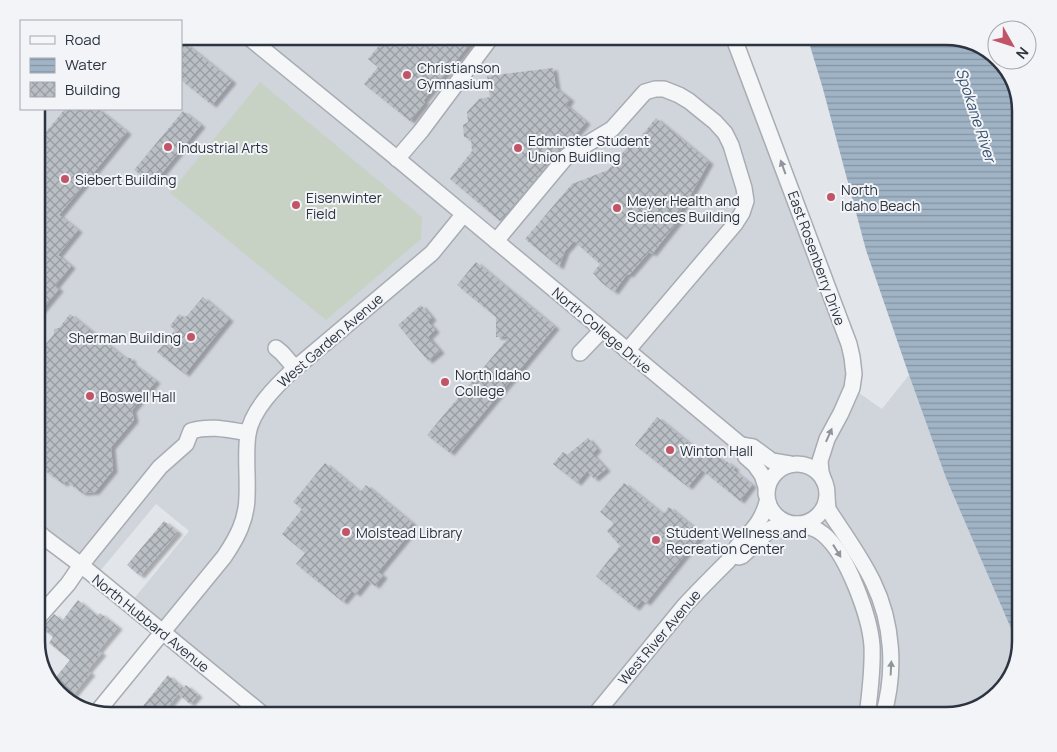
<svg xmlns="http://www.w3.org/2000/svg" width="1057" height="752" font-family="Manrope,sans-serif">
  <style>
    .built { fill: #d0d4db }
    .grass { fill: #c8d2c4 }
    .water { fill: url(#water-rules) }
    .building { fill: url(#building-cross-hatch); filter: url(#shadow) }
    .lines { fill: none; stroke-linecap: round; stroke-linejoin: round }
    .minor-casing { stroke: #a8acb3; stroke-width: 18 }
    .minor { stroke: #f5f6f8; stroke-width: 15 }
    .oneway { fill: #90959c }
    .poi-dot { fill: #c25468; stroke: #f2f4f7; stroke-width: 2 }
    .labels { text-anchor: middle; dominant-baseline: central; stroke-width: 4; stroke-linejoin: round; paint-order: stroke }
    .poi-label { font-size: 14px; fill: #2c3440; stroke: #f2f4f7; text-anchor: start }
    .street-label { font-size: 14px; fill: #2c3440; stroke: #f2f4f7 }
    .water-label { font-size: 15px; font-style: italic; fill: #3a5470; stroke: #f2f4f7 }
    .rim { fill: none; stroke: #2c3440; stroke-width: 2.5 }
  </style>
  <defs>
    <pattern id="water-rules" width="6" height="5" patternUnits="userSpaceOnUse" patternTransform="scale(1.25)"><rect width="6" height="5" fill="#a1b4c6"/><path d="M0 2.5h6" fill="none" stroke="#8393a2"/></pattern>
    <pattern id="building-cross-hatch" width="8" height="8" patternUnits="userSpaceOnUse" patternTransform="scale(1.25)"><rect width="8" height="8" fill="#babfc5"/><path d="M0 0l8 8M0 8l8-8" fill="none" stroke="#979ca1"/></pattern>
    <filter id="shadow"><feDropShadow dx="4.5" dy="2.5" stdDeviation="1" flood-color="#0004"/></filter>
  </defs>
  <rect width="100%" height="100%" fill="#e2e5e9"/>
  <!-- built -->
  <polygon class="built" points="181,36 733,36 849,344 852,388 882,409 909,375 946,478 1019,647 1005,686 979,708 946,716 265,716 129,605 189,531 156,504 95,577 36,530 36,109 181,109"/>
  <!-- grass -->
  <polygon class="grass" points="260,82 422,217 421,239 326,320 170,193"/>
  <!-- water -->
  <polygon class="water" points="807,36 946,36 991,52 997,60 1013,78 1021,111 1021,641 1019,647 946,478 909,375 866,250 823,89"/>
  <!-- building -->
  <g class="building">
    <polygon points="387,36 476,36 423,101 425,102 410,121 364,84 378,67 368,59"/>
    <polygon points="181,40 232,81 212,105 181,80"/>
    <polygon points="553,68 556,88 570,99 566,105 586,122 567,145 560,150 500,221 450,179 472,151 471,139 464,137 463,125 468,122 467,112 479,99 490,97 487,76"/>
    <polygon points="65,109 98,109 127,132 59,215 78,230 58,255 71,266 55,286 59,289 36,317 36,183 44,174 36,168 36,144"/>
    <polygon points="183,111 201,125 153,184 134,170"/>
    <polygon points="656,118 709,162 690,196 676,217 679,220 652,254 649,252 629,275 627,274 614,292 602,283 593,273 600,264 574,241 565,251 559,267 525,239 572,184 608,170 630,144 633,146"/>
    <polygon points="476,262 555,327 450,453 427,435 509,337 496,337 496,317 457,285"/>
    <polygon points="203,297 229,319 185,374 157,352 175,330 170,326 179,314 185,318"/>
    <polygon points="421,305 432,318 428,322 435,330 428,337 440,351 428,361 398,325"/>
    <polygon points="70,314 125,358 131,358 132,363 156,381 132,410 134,420 111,447 113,470 95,492 82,493 66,481 63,484 36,464 36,356 54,334 54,329 59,328"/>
    <polygon points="657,417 705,456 709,450 725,463 726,461 735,468 733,470 752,485 740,501 702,470 688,487 635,445"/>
    <polygon points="588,438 597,449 592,454 606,469 594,479 587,471 577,483 553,464 563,452 567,455"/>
    <polygon points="325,463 360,492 366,485 412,523 406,530 410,533 378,572 383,576 375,586 367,580 356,594 352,591 343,602 296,564 305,553 282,534 302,509 293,502"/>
    <polygon points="624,483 663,514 669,507 702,534 646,603 642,600 635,608 596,576 620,546 607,531 614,523 600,512"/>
    <polygon points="164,521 178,532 140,576 127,565"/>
    <polygon points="78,600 97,616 100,613 118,627 98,651 102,653 87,671 91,673 68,701 66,700 51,683 70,660 49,643 53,637 42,628 54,614 62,621"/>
    <polygon points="168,675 183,688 186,685 198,695 190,704 178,694 161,716 135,716"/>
  </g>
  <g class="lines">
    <!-- minor casing -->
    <g class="minor-casing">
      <g id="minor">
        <polyline points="247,36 394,156 741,445 746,457 755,465 762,475 766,487 766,494"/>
        <polyline points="733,36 849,344 852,357 854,374 852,388 841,413 827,439 820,461 821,472 824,481"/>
        <polyline points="36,110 37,109"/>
        <polyline points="397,159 421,131 492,36"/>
        <polyline points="496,241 567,156 612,129 645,92 655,89 664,89 679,95 689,101 715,122 725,133 731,145 744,188 746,201 742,213 735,224 627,351"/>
        <polyline points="276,348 282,353 295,368"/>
        <polyline points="580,353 602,330"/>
        <polyline points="741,445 753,447 772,461 790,464"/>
        <circle cx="797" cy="494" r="30"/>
        <path d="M827,498L828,509L833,517C847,538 862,559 873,582C893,623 896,672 883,716"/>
        <path d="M798,524C808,526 816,528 823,534C847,553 870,617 872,646C873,669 870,693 867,716"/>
        <polyline points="36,530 45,538 81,565 265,716"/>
        <polyline points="739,557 742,556 772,528 781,524 790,524"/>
        <path d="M36,620L68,584L81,565L160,467L186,444L191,431C210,425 230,430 248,433"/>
        <path d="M98,711L224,557C237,538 247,519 247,496C248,475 245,454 248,434C252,410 275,387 292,371L432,253L463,215"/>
        <path d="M594,716L685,605C698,591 712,577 726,563C731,559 733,552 737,547C751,531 761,524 767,502"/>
      </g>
    </g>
    <!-- minor -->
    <use href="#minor" class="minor"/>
  </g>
  <!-- one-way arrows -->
  <defs><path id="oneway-solid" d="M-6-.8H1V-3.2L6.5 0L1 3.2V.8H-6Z" transform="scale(1.25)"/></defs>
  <g class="oneway">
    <use href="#oneway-solid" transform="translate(783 167) rotate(-110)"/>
    <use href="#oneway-solid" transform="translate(829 435) rotate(-66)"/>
    <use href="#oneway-solid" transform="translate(837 551) rotate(58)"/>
    <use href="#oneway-solid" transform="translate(891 668) rotate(-87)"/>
  </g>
  <!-- markers -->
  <g class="poi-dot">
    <circle cx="407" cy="75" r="5"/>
    <circle cx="168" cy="147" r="5"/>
    <circle cx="518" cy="148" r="5"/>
    <circle cx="65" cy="179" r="5"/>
    <circle cx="831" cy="197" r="5"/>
    <circle cx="296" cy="205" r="5"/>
    <circle cx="617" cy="208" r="5"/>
    <circle cx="191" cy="337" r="5"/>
    <circle cx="445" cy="382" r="5"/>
    <circle cx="90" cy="396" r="5"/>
    <circle cx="670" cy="450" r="5"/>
    <circle cx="346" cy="532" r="5"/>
    <circle cx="656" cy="540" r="5"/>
  </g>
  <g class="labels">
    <!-- poi labels -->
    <g class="poi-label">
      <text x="417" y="67">Christianson<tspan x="417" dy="16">Gymnasium</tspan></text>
      <text x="528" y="140">Edminster Student<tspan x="528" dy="16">Union Buidling</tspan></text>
      <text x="178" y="147">Industrial Arts</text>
      <text x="75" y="179">Siebert Building</text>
      <text x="841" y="189">North<tspan x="841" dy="16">Idaho Beach</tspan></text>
      <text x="306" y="197">Eisenwinter<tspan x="306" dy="16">Field</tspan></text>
      <text x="627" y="200">Meyer Health and<tspan x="627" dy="16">Sciences Building</tspan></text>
      <text x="181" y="337" text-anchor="end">Sherman Building</text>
      <text x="455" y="374">North Idaho<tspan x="455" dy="16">College</tspan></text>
      <text x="100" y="396">Boswell Hall</text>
      <text x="680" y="450">Winton Hall</text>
      <text x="356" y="532">Molstead Library</text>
      <text x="666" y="532">Student Wellness and<tspan x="666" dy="16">Recreation Center</tspan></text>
    </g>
    <!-- street labels -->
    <g class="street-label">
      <text transform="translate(817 258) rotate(70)">East Rosenberry Drive</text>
      <text transform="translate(602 330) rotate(40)">North College Drive</text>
      <text transform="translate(330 340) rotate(-41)">West Garden Avenue</text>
      <text transform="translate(151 623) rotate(39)">North Hubbard Avenue</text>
      <text transform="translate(659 637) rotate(-50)">West River Avenue</text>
    </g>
    <!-- water labels -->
    <g class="water-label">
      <text transform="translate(976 115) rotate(72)">Spokane River</text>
    </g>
  </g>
  <!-- crop -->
  <path d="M0 0H1057V752H0ZM111 45H946A66 66 0 0 1 1012 111V641A66 66 0 0 1 946 707H111A66 66 0 0 1 45 641V111A66 66 0 0 1 111 45Z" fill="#f2f4f7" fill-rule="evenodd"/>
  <path class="rim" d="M111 45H946A66 66 0 0 1 1012 111V641A66 66 0 0 1 946 707H111A66 66 0 0 1 45 641V111A66 66 0 0 1 111 45Z"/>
  <!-- legend -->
  <rect x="20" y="20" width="162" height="90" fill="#f2f4f7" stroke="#a3a7ae"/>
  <rect x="30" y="36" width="25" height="8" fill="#f5f6f8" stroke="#a3a7ae"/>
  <text x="65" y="45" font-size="15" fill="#2c3440">Road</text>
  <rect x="30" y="58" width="25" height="15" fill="url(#water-rules)" stroke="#a3a7ae"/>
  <text x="65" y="70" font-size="15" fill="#2c3440">Water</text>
  <rect x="30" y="82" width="25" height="15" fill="url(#building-cross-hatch)" stroke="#a3a7ae"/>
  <text x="65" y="95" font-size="15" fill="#2c3440">Building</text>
  <!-- north arrow -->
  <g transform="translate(1012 45) rotate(129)"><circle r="24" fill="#f2f4f7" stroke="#a3a7ae"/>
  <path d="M0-4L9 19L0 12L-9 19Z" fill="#c25468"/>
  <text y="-8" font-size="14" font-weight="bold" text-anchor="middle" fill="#2c3440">N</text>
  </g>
</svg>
